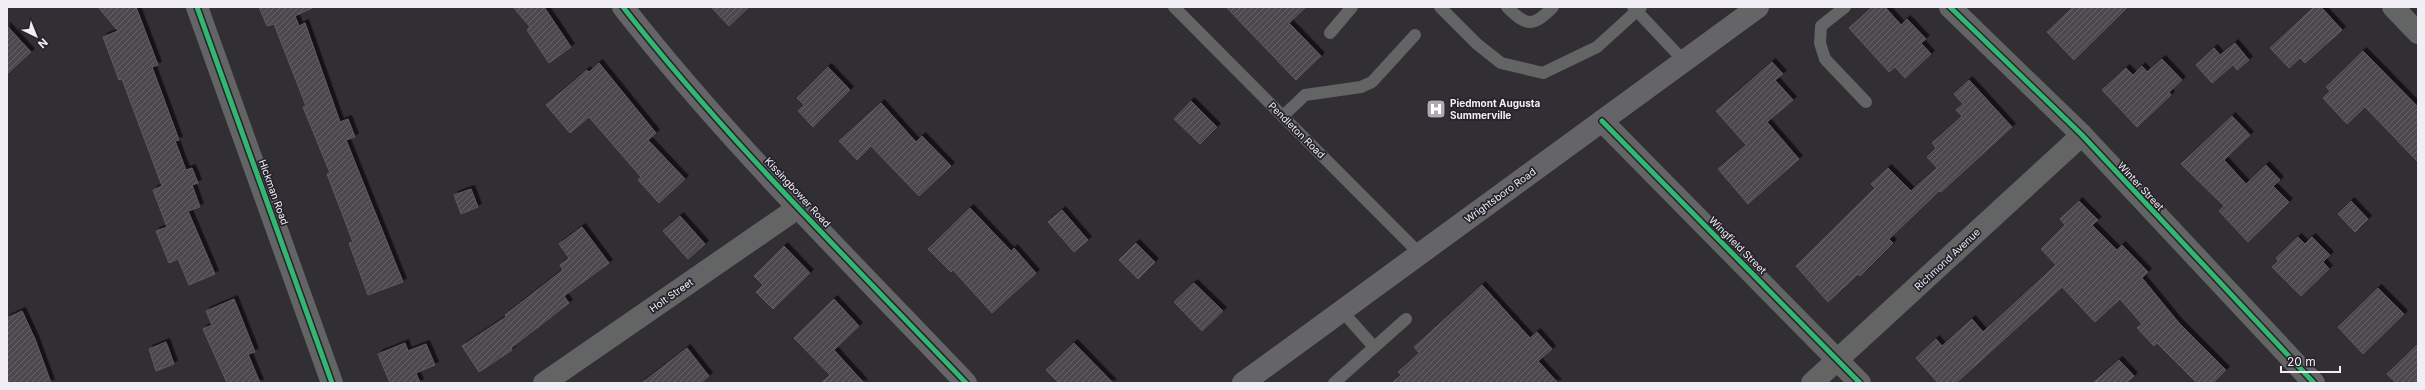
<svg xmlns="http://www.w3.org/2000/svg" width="2425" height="390" font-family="Inter,sans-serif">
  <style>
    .building { fill: url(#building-hatch); stroke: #5c5a5e; filter: url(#shadow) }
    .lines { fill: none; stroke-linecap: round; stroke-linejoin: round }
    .lane { stroke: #636464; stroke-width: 12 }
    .street { stroke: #636464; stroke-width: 22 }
    .secondary { stroke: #656567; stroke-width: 22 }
    .cycleway-casing { stroke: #26232c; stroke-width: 8 }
    .cycleway { stroke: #33b770; stroke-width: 5 }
    .labels { text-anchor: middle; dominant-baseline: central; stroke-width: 3.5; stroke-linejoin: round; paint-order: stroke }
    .poi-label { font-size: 10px; font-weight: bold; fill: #f0edf4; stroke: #26232c; text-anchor: start }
    .street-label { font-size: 10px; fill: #f0edf4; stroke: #26232c }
  </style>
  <defs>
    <pattern id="building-hatch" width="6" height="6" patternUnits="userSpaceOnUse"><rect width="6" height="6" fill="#4b494d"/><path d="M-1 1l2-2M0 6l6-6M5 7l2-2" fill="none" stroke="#656467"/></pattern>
    <filter id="shadow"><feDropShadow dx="3.5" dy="-3.5" stdDeviation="0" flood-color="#0009"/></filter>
  </defs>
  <rect width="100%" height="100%" fill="#312e34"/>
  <!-- building -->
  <g class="building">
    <polygon points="98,7 136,7 158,65 152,67 179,140 175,141 186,170 192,168 198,183 192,185 200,207 188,211 215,274 189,285 178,259 169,263 156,231 167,227 153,190 162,186 122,79 119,80 103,37 118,31"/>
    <polygon points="259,7 314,7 295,16 299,26 305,23 340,122 348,119 355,137 346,140 403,282 368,295 349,243 353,242 327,174 330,173 303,107 306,106 274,24 267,26"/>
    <polygon points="513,7 544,7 571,47 549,63 527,30 530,27"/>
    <polygon points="711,7 749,7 729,26"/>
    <polygon points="1226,7 1306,7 1289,23 1321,56 1296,80"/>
    <polygon points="1872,7 1885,7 1901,25 1907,19 1926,39 1921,43 1931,54 1905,78 1895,67 1889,72 1849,28"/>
    <polygon points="2073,7 2128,7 2074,60 2047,32"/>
    <polygon points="2314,7 2321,7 2342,30 2305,63 2300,58 2289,68 2270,48"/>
    <polygon points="7,26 31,52 7,74"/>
    <polygon points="2235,43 2249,60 2237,70 2233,65 2212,83 2196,65 2214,48 2220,55"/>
    <polygon points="2363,51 2418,107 2418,162 2365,107 2347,124 2323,98 2330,91 2326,87"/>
    <polygon points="2162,59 2182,80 2169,92 2171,95 2137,127 2102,90 2126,68 2133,75 2142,66 2147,72"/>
    <polygon points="1772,62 1783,74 1775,80 1793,100 1767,122 1799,159 1748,204 1718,169 1746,145 1716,111"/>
    <polygon points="599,63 656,133 648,140 685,179 659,203 638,180 641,177 589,117 570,133 546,105 587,70 589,72"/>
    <polygon points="828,67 850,90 813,127 798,111 804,105 797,98"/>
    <polygon points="1969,80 2012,127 1941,192 1939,191 1889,239 1893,243 1860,276 1858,274 1828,302 1796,266 1875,188 1871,184 1888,168 1911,191 1937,168 1927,157 1936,148 1932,143 1962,116 1956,110 1963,104 1954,94"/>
    <polygon points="1191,101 1217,127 1200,144 1174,119"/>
    <polygon points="881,103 916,142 922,136 951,166 919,196 871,146 857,160 839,141"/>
    <polygon points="2232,116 2250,135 2224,160 2246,184 2266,165 2280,180 2273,186 2289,202 2248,242 2219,211 2224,206 2181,164"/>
    <polygon points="471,189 478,207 461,214 454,195"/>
    <polygon points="2079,201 2098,220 2092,225 2117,250 2122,245 2148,272 2142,278 2179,323 2226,370 2213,383 2197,383 2157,343 2154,346 2137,328 2142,324 2120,299 2095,322 2062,287 1956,383 1938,383 1916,358 1936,339 1942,346 1972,319 1983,332 2056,265 2041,249 2065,225 2060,219"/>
    <polygon points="2351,201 2368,219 2355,232 2338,214"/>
    <polygon points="970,208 1011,251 1014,248 1036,273 992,313 953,270 951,272 928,249"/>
    <polygon points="1062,210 1088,240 1074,252 1048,222"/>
    <polygon points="680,216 705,244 688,259 663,231"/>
    <polygon points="582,227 609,263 564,296 569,303 511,348 512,350 479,372 462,346 506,317 505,315 563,270 560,265 569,258 559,244"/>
    <polygon points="2298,237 2305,244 2312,237 2330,255 2323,262 2329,269 2301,296 2272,267 2278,261 2276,258"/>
    <polygon points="1136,243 1155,262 1138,279 1119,260"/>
    <polygon points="784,246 810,273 773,309 756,292 763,285 754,276"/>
    <polygon points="1194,283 1223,311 1202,331 1174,302"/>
    <polygon points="1482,285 1530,338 1537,332 1552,349 1538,361 1558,383 1392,383 1401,375 1398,372 1419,353 1414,347"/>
    <polygon points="2378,288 2404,314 2363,354 2338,327"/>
    <polygon points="234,299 255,352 248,354 260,383 227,383 203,329 212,325 206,311"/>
    <polygon points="834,299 859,326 834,350 864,383 821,383 830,375 794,338"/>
    <polygon points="22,311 35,339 51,383 7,383 7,318"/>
    <polygon points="166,342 174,364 156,371 149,349"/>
    <polygon points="405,343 408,351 426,344 435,365 416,373 420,383 390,383 378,354"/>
    <polygon points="1074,343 1113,383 1059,383 1046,370"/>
    <polygon points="2418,344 2418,383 2396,383 2387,374"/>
    <polygon points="687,348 709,376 701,383 642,383"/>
    <polygon points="2119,360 2134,376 2126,383 2093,383"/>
  </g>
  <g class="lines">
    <!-- lane -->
    <g class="lane">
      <polyline points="1174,7 1420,254"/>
      <polyline points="1440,7 1477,44 1501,63 1543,73 1597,47 1641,7"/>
      <path d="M1507,7C1527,27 1533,27 1553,7"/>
      <polyline points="1633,7 1684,61"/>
      <polyline points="1845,7 1821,26 1820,43 1825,59 1866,102"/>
      <polyline points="1330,33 1352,7"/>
      <polyline points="1283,116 1305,95 1361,87 1372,82 1415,35"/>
      <polyline points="1342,311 1374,347"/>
      <polyline points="1334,383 1406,319"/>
    </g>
    <!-- street -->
    <g class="street">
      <polyline points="197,7 332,383"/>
      <polyline points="1950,7 2082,135 2314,383"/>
      <polyline points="2393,7 2418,33"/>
      <polyline points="1602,121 1860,383"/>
      <polyline points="544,383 799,207"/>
      <polyline points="1812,383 2082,135"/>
    </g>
    <!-- secondary -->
    <g class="secondary">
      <path d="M623,7C727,140 850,261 966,383"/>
      <polyline points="1243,383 1758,7"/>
    </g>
    <!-- cycleway casing -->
    <g class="cycleway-casing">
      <g id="cycleway">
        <polyline points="197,7 332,383"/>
        <path d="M623,7C727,140 850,261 966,383"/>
        <polyline points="1950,7 2082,135 2314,383"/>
        <polyline points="1602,121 1860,383"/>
      </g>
    </g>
    <!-- cycleway -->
    <use href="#cycleway" class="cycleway"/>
  </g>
  <!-- icons -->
  <defs>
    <g id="hospital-square" transform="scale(1)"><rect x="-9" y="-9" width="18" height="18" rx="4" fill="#adaab1" stroke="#26232c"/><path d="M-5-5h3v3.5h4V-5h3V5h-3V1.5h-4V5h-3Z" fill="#fff"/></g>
  </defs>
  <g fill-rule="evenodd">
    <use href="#hospital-square" x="1436" y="109"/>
  </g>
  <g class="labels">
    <!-- poi labels -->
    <g class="poi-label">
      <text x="1450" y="103">Piedmont Augusta<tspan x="1450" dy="12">Summerville</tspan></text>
    </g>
    <!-- street labels -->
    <g class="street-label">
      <text transform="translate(1297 130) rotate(45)">Pendleton Road</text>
      <text transform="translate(2141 186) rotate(47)">Winter Street</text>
      <text transform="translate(274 192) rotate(70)">Hickman Road</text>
      <text transform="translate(798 192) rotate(47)">Kissingbower Road</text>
      <text transform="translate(1500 195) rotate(-36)">Wrightsboro Road</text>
      <text transform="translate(1738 245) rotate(45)">Wingfield Street</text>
      <text transform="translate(1947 259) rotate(-43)">Richmond Avenue</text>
      <text transform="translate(671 295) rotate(-35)">Holt Street</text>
    </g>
  </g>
  <!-- border -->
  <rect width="2425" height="390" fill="none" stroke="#f0edf4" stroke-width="16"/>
  <!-- north arrow -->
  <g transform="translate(36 36) rotate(137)" stroke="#26232c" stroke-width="3" paint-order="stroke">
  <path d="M0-3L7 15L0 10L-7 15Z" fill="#f0edf4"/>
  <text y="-6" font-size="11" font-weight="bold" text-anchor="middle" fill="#f0edf4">N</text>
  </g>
  <!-- scale -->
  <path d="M2281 366v6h59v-6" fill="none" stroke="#f0edf4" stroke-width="2"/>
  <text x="2287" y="366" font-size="12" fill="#f0edf4" stroke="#26232c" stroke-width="3" paint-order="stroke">20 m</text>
</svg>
